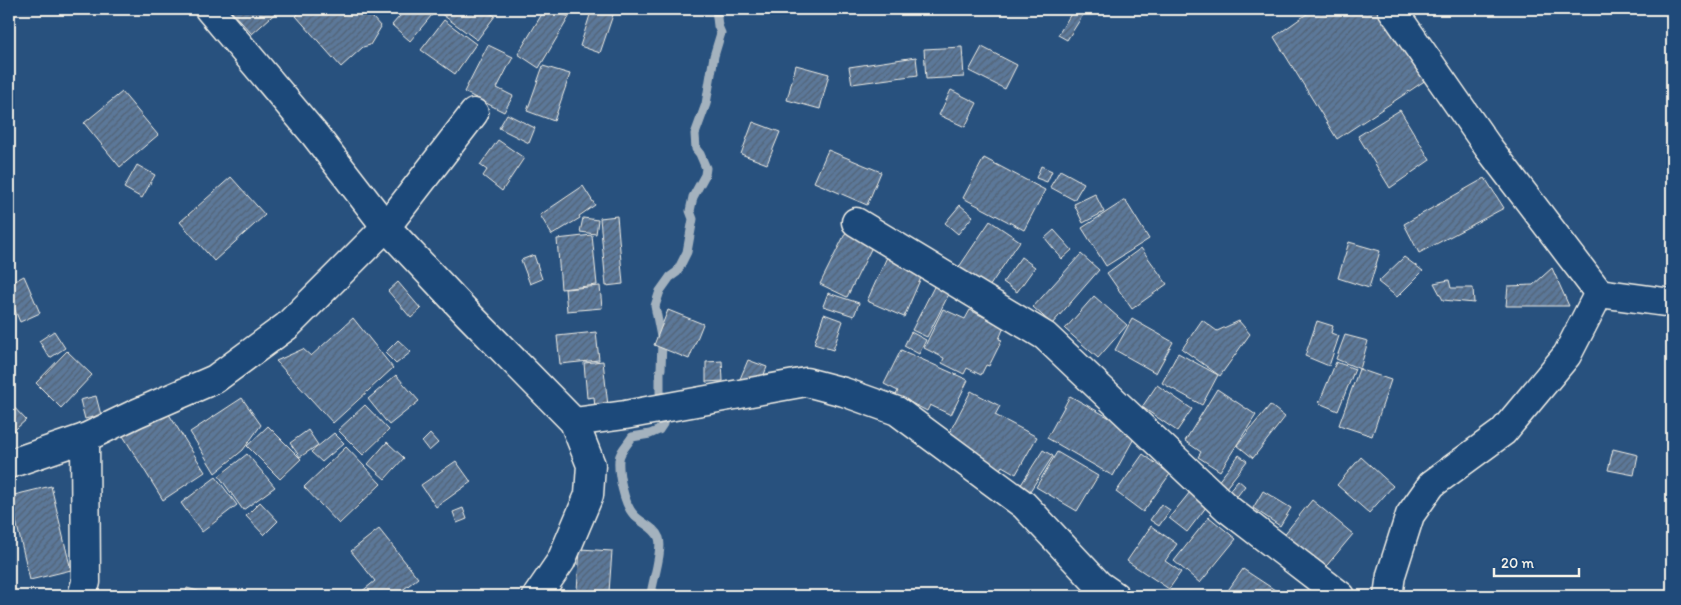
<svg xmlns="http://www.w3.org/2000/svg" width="1681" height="605" font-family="Itim,sans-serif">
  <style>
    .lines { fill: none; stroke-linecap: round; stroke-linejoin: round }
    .stream { stroke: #a4b2be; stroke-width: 9 }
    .building { fill: url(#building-hatch); stroke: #f4f1e8 }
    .minor-casing { stroke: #f4f1e8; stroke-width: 31 }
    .minor { stroke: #1f4a7a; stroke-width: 28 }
  </style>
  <defs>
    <pattern id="building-hatch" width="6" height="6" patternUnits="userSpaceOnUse" patternTransform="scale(1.25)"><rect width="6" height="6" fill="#5b7899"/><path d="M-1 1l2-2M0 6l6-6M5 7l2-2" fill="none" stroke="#536274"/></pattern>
  </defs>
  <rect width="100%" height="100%" fill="#28517e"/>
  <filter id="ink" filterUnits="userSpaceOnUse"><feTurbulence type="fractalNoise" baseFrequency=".02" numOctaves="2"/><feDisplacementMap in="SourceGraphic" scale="10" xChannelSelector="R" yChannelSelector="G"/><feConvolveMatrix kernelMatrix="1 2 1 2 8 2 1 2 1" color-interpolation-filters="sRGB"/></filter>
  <g filter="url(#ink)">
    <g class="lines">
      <!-- stream -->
      <path class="stream" d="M646,596L651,594C653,580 663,550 659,538C655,527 641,523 634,515C624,505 618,473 619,460C619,452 628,444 632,437L650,434L659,430L663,424L666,409L660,392V371L661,369L662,342L655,306L660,291L670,277L677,272L687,252L693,219L690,211L693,197L705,175L706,168L700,154L696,149L695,134L706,104L714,56L721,33L718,26L716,9"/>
    </g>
    <!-- building -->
    <g class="building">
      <polygon points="229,9 280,9 252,34"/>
      <polygon points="303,9 365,9 381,27 370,45 363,47 341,67 296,16"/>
      <polygon points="406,9 437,9 410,41 392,25"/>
      <polygon points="443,9 484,9 495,16 477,40 440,13"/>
      <polygon points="545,9 553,9 569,17 539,68 518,54"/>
      <polygon points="592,9 615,9 600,53 580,46"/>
      <polygon points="1074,9 1083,15 1067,40 1058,35"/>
      <polygon points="1314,9 1383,9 1429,78 1337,139 1274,37"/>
      <polygon points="444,20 476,44 455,74 421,50"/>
      <polygon points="488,45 513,57 497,88 513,96 504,112 464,92"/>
      <polygon points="962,47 964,77 926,79 924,49"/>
      <polygon points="982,47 1017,65 1005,89 969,71"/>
      <polygon points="916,57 918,75 852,84 849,67"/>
      <polygon points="796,65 829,74 820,109 787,100"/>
      <polygon points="543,66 570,74 554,121 527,111"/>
      <polygon points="951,90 977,103 965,127 939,115"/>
      <polygon points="122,92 158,135 120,167 84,123"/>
      <polygon points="1400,110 1430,160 1390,188 1358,136"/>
      <polygon points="507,114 535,128 529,143 499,128"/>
      <polygon points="753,122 780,132 767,164 741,154"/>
      <polygon points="498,140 524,158 502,191 483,176 487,170 480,165"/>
      <polygon points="828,150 881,172 867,205 814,182"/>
      <polygon points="984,158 1045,190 1024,230 963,198"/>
      <polygon points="137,165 155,175 142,198 124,188"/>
      <polygon points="1041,166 1052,171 1047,182 1036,178"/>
      <polygon points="1060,170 1084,183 1074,200 1050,187"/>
      <polygon points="231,177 265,215 214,261 180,222"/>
      <polygon points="1485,178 1504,208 1419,253 1404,224"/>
      <polygon points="583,186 595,205 579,216 580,218 552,235 540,215"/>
      <polygon points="1095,194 1104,212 1083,223 1074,204"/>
      <polygon points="1125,200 1149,239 1106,266 1082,228"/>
      <polygon points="960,205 973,216 958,234 945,223"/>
      <polygon points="617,216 623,284 606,286 600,218"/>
      <polygon points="583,218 598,220 596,234 580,232"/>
      <polygon points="990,221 1020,241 989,287 959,267"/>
      <polygon points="847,230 874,243 847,297 820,284"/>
      <polygon points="1054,230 1072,250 1062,259 1045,238"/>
      <polygon points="592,235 597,285 561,289 557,239"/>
      <polygon points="1349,242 1380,251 1369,288 1338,278"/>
      <polygon points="1141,248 1167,284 1132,309 1107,273"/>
      <polygon points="1081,254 1099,270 1052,324 1033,307"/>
      <polygon points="534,255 542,279 530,284 521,260"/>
      <polygon points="887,257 923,273 904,317 867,301"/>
      <polygon points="1021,257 1035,267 1017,292 1003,282"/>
      <polygon points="1404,257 1423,271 1397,297 1378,282"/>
      <polygon points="1552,268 1569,306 1506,306 1508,286 1533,285"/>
      <polygon points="24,276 40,313 20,322 9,296 9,284"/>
      <polygon points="1449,280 1451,288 1473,288 1474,303 1443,300 1434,283"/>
      <polygon points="937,281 952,288 927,337 912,330"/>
      <polygon points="398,282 421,309 411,318 388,291"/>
      <polygon points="600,286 602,308 567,311 565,289"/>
      <polygon points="828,293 859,303 854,316 823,306"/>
      <polygon points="1094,296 1127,325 1098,358 1065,329"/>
      <polygon points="943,309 965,319 970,310 1004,327 999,339 1002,340 989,366 986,365 981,375 967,368 964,374 942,363 944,358 924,348"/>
      <polygon points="668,310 703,324 689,359 654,345"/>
      <polygon points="824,314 843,321 833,350 814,344"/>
      <polygon points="353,318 393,368 333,423 276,361 303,349 311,356"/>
      <polygon points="1132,319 1173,342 1156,373 1115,350"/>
      <polygon points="1202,320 1217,331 1239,321 1250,334 1220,376 1182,349"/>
      <polygon points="1317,321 1333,326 1331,333 1339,336 1329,366 1305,356"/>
      <polygon points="54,331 65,348 50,358 39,341"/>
      <polygon points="596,332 599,360 560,364 557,336"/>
      <polygon points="911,332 926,340 919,354 904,346"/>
      <polygon points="1345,335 1368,341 1360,369 1336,359"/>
      <polygon points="398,340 411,352 396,364 385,353"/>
      <polygon points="901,350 968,380 951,415 930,405 927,411 896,395 898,391 884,384"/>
      <polygon points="67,351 92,375 61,408 36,383"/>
      <polygon points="1178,353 1218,375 1202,405 1162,383"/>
      <polygon points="748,360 767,367 759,387 740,379"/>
      <polygon points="603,361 608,406 595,408 594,397 587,398 584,363"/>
      <polygon points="722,361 723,381 706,382 706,362"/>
      <polygon points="1336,362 1355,369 1338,411 1319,403"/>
      <polygon points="1359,369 1391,380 1372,436 1339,425"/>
      <polygon points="396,375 419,401 389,425 368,399"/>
      <polygon points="1157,385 1192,409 1177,431 1142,407"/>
      <polygon points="1217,389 1256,415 1220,471 1198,457 1201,452 1185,441"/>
      <polygon points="971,391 1000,406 995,415 1037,437 1016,474 1002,466 996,475 944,443"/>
      <polygon points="96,396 101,415 85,419 80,400"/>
      <polygon points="1070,396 1137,433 1113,476 1047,438"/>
      <polygon points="242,398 261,425 243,450 215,473 190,432"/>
      <polygon points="9,402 26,420 9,435"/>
      <polygon points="162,403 205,472 163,500 120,431"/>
      <polygon points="365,405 389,430 363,455 338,430"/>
      <polygon points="1270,405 1285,417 1253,458 1237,445"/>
      <polygon points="268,426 301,459 280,479 247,446"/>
      <polygon points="308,430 318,445 300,457 290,443"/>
      <polygon points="334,433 344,443 322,462 311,452"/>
      <polygon points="430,434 438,443 429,451 422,442"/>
      <polygon points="387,442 404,458 385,479 368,464"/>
      <polygon points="346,447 381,484 339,524 304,487"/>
      <polygon points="1613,449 1638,455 1634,475 1608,470"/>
      <polygon points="1043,450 1053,456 1024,500 1015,494"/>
      <polygon points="1057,452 1098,476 1077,511 1036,487"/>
      <polygon points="247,454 275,487 243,510 219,476"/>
      <polygon points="1143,454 1170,474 1143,512 1116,492"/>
      <polygon points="1239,455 1247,461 1225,489 1217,483"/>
      <polygon points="1361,457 1393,486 1369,513 1337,485"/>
      <polygon points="456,461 471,482 436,507 421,485"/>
      <polygon points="216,477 237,505 202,532 181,503"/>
      <polygon points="1238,480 1245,486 1235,499 1227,493"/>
      <polygon points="51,486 71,570 30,580 10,496"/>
      <polygon points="1263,491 1291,508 1280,526 1253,508"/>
      <polygon points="1190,492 1207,506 1187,532 1169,518"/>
      <polygon points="1312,500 1353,534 1323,570 1282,537"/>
      <polygon points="260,502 278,521 264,535 246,516"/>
      <polygon points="1161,504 1170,510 1159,526 1150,520"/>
      <polygon points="463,508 467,519 457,523 453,512"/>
      <polygon points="1209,517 1236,539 1200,583 1174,561"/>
      <polygon points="1151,526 1177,544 1165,561 1181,572 1169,589 1127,561"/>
      <polygon points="379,529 418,578 395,596 356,596 375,581 351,551"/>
      <polygon points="580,549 612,551 609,592 577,590"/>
      <polygon points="1243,569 1284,596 1224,596"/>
      <polygon points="187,588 201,592 201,596 185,596"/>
    </g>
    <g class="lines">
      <!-- minor casing -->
      <g class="minor-casing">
        <g id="minor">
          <polyline points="209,9 315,135 386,227 468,314 574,422 591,465 589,495 561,561 537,596"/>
          <polyline points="1392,9 1488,147 1599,293"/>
          <polyline points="856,222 1045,336 1228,509 1341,596"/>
          <polyline points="574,422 625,415 806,382 844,392 897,411 1024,505 1099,585 1115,596"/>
          <polyline points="9,464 85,438"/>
          <polyline points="82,596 86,582 85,438 137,413 215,379 287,326 386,227 474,113"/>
          <polyline points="1388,596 1391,575 1410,515 1432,484 1503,432 1567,355 1599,293 1672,303"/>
        </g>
      </g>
      <!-- minor -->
      <use href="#minor" class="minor"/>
    </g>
  </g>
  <!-- margin -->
  <rect width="1681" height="605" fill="none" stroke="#1f4a7a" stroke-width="30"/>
  <rect x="15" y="15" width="1651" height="575" fill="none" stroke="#f4f1e8" stroke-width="2" filter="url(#ink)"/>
  <!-- scale -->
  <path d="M1494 568v8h85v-8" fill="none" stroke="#f4f1e8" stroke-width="2.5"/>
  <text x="1501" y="568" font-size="15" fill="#f4f1e8" stroke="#1f4a7a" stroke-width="4" paint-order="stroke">20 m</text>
</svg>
